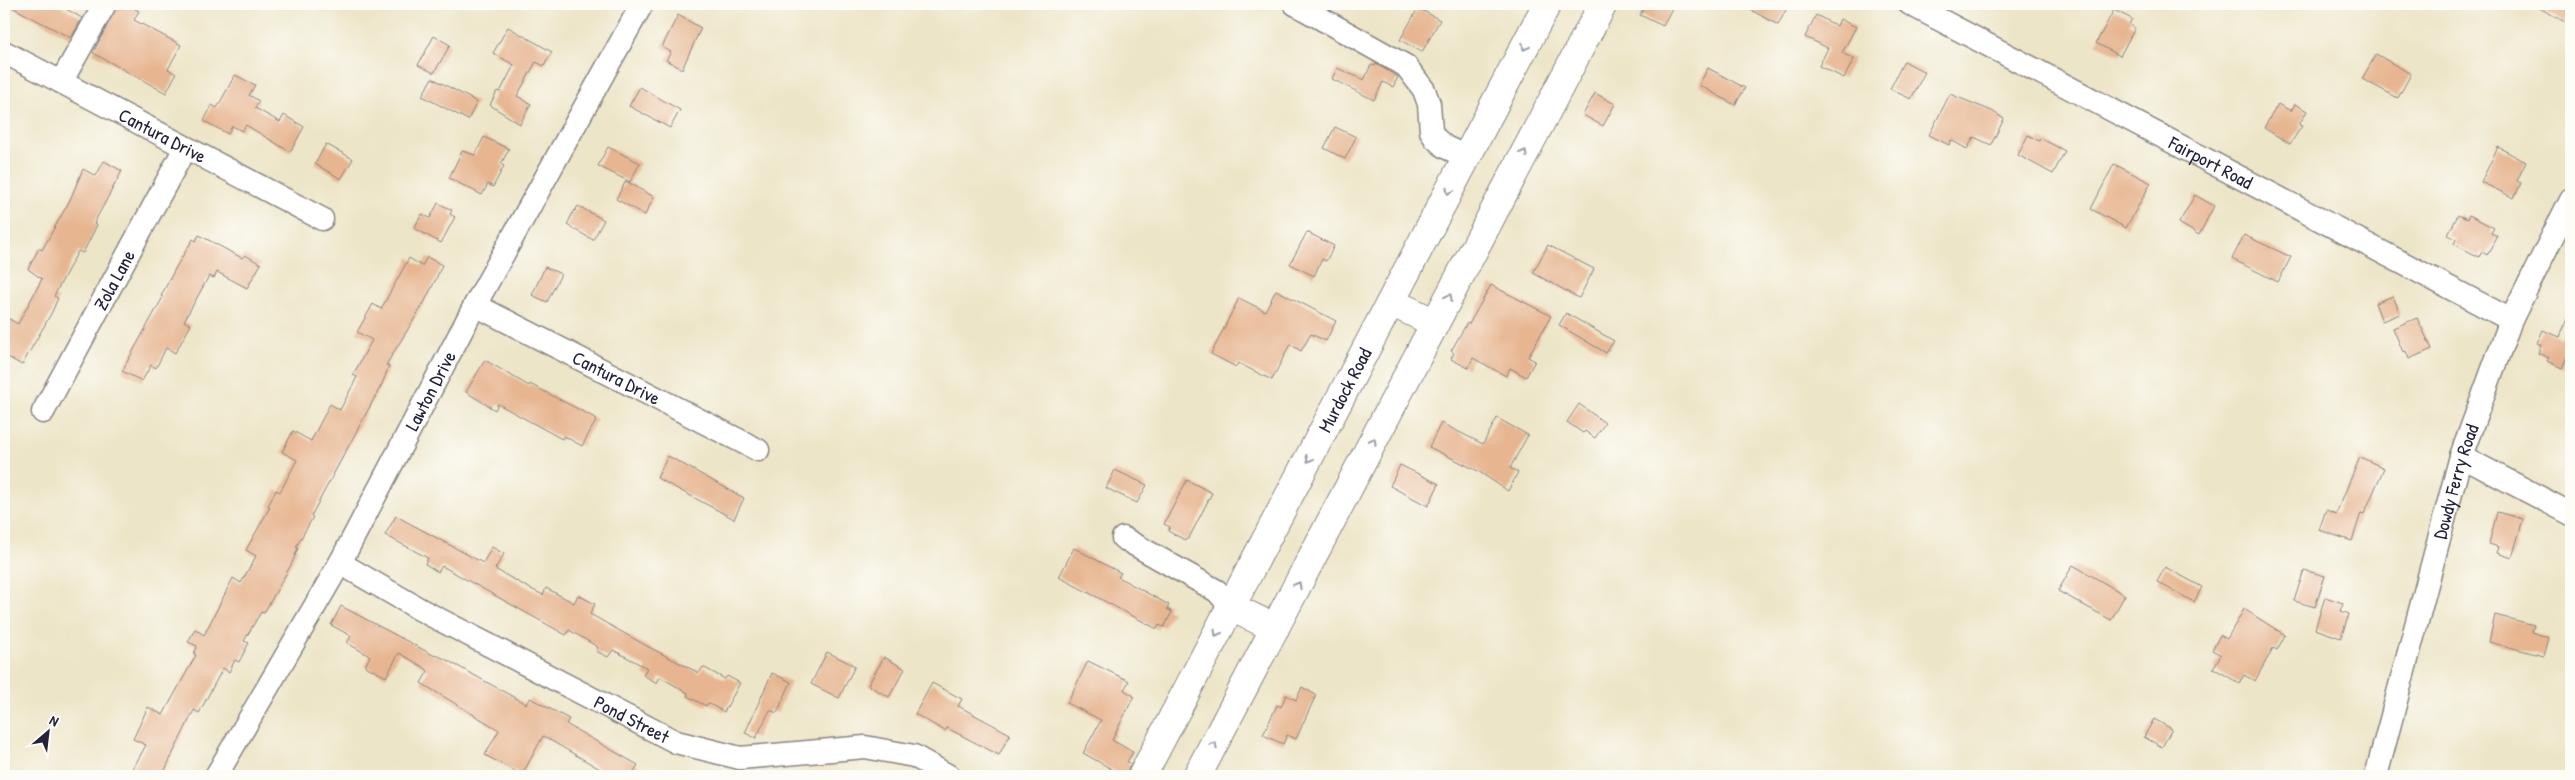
<svg xmlns="http://www.w3.org/2000/svg" width="2575" height="780" font-family="'Patrick Hand',sans-serif">
  <style>
    .building { fill: #e7b691 }
    .lines { fill: none; stroke-linecap: round; stroke-linejoin: round }
    .minor-casing { stroke: #888481; stroke-width: 25 }
    .major-casing { stroke: #888481; stroke-width: 30 }
    .minor { stroke: #fff; stroke-width: 22 }
    .major { stroke: #fff; stroke-width: 28 }
    .oneway { stroke: #9c9ca7 }
    .labels { text-anchor: middle; dominant-baseline: central; stroke-width: 4; stroke-linejoin: round; paint-order: stroke }
    .street-label { font-size: 19px; fill: #22223b; stroke: #fdfcf7 }
  </style>
  <rect width="100%" height="100%" fill="#fdfcf7"/>
  <filter id="ink" filterUnits="userSpaceOnUse"><feTurbulence type="fractalNoise" baseFrequency=".02" numOctaves="2"/><feDisplacementMap in="SourceGraphic" scale="10" xChannelSelector="R" yChannelSelector="G"/><feConvolveMatrix kernelMatrix="1 2 1 2 8 2 1 2 1" color-interpolation-filters="sRGB"/></filter>
  <filter id="wash" filterUnits="userSpaceOnUse"><feTurbulence type="fractalNoise" baseFrequency=".0096" numOctaves="4" result="noise"/><feDisplacementMap in="SourceGraphic" scale="20" xChannelSelector="R" yChannelSelector="G"/><feGaussianBlur stdDeviation="1.12" result="paint"/><feColorMatrix in="noise" values="0 0 0 0 0 0 0 0 0 0 0 0 0 0 0 0 0 1.4 0 .05"/><feComposite in="paint" operator="in"/></filter>
  <g filter="url(#wash)">
    <rect width="100%" height="100%" fill="#ede5c7"/>
    <g id="blocks">
      <!-- building -->
      <g class="building">
        <polygon points="6,4 57,4 82,18 71,38"/>
        <polygon points="118,4 139,4 135,9 139,11 134,20 181,45 168,69 176,74 166,93 93,53"/>
        <polygon points="1646,4 1674,4 1663,26 1640,15"/>
        <polygon points="1740,4 1789,4 1778,25"/>
        <polygon points="2532,4 2571,4 2571,10 2565,22"/>
        <polygon points="1418,8 1440,20 1422,52 1400,40"/>
        <polygon points="2114,10 2132,19 2129,24 2135,28 2120,56 2096,43"/>
        <polygon points="678,15 701,28 682,69 666,60 671,52 662,47"/>
        <polygon points="1816,15 1837,26 1840,19 1856,27 1842,53 1854,59 1844,78 1819,66 1828,48 1805,37"/>
        <polygon points="508,27 552,52 544,66 536,62 517,96 531,104 520,124 490,105 497,91 500,92 514,65 493,53"/>
        <polygon points="434,36 450,45 434,73 418,65"/>
        <polygon points="2376,54 2411,74 2398,98 2362,79"/>
        <polygon points="1904,61 1925,72 1911,99 1890,89"/>
        <polygon points="1376,64 1398,77 1393,87 1383,82 1374,100 1332,79 1337,68 1364,80 1371,65 1375,66"/>
        <polygon points="1708,68 1745,88 1735,105 1699,85"/>
        <polygon points="235,75 255,85 249,95 259,101 255,108 280,122 284,115 304,127 290,152 246,125 242,131 232,126 228,134 204,121 212,105 217,108"/>
        <polygon points="432,78 477,102 468,120 422,96"/>
        <polygon points="640,87 680,110 670,128 629,106"/>
        <polygon points="1595,93 1615,104 1603,126 1583,115"/>
        <polygon points="1950,94 1992,111 2004,119 1991,145 1974,137 1967,149 1951,140 1949,145 1929,135"/>
        <polygon points="2278,104 2291,111 2295,104 2307,111 2299,125 2302,126 2290,144 2264,128"/>
        <polygon points="1335,127 1356,137 1345,159 1324,148"/>
        <polygon points="2028,135 2039,141 2040,138 2065,151 2053,174 2018,155"/>
        <polygon points="484,137 509,149 501,164 504,166 493,187 488,184 482,195 449,178 462,151 475,155"/>
        <polygon points="326,144 353,159 341,179 315,164"/>
        <polygon points="608,147 640,163 630,182 598,166"/>
        <polygon points="2498,147 2526,162 2517,181 2521,183 2514,198 2481,182"/>
        <polygon points="104,161 122,171 94,223 97,225 83,253 78,251 54,296 58,298 52,312 22,365 4,355 4,316 18,324 42,279 28,269 39,248 42,250 70,200 83,169 96,176"/>
        <polygon points="2114,164 2151,183 2126,228 2091,209"/>
        <polygon points="626,181 654,197 645,215 616,199"/>
        <polygon points="2195,195 2214,206 2199,235 2179,223"/>
        <polygon points="438,203 452,210 450,214 455,217 441,243 414,228 422,214 430,218"/>
        <polygon points="578,206 604,220 593,240 567,225 574,210 575,211"/>
        <polygon points="2458,215 2467,219 2469,215 2494,228 2491,233 2497,236 2487,255 2482,252 2479,257 2454,244 2456,239 2448,235"/>
        <polygon points="1307,232 1334,246 1326,261 1322,259 1314,276 1290,264"/>
        <polygon points="199,235 242,258 245,255 261,264 247,288 217,272 214,278 209,276 184,321 191,325 175,353 166,348 156,368 151,365 142,381 122,371 163,297 161,296 176,267 193,239 196,241"/>
        <polygon points="2244,235 2291,257 2278,282 2232,259"/>
        <polygon points="1548,245 1594,269 1579,298 1533,273"/>
        <polygon points="427,257 442,265 436,279 424,303 386,365 389,366 382,384 311,516 313,517 296,547 298,548 292,563 264,613 261,612 244,641 249,643 239,662 235,660 229,672 223,668 199,713 194,710 162,776 129,776 146,745 133,739 148,707 163,715 196,655 194,654 197,646 188,642 195,629 204,635 233,578 241,583 256,556 246,550 270,507 268,506 276,490 280,492 297,460 282,452 293,431 311,441 330,404 340,410 357,377 353,375 372,340 357,332 373,304 381,309 409,258 422,266"/>
        <polygon points="545,267 561,274 547,302 532,295"/>
        <polygon points="1491,285 1551,316 1528,357 1535,361 1526,377 1510,368 1506,376 1473,358 1468,368 1451,359 1454,353 1451,351 1467,323 1469,324"/>
        <polygon points="1276,290 1336,321 1326,341 1311,334 1301,351 1290,344 1272,380 1238,363 1236,367 1211,354 1239,298 1265,311"/>
        <polygon points="2393,296 2400,314 2382,321 2375,303"/>
        <polygon points="2571,312 2571,347 2562,368 2547,361 2549,358 2538,353 2541,345 2537,343 2543,330 2560,337"/>
        <polygon points="1566,313 1614,341 1606,353 1559,325"/>
        <polygon points="2417,318 2432,349 2409,359 2406,351 2403,352 2393,328"/>
        <polygon points="485,360 529,386 530,384 597,419 582,446 564,436 562,439 498,404 495,410 466,392"/>
        <polygon points="1579,404 1605,423 1595,438 1585,431 1583,433 1567,422"/>
        <polygon points="1497,418 1528,435 1510,468 1518,472 1508,491 1478,471 1429,447 1441,423 1483,444"/>
        <polygon points="668,456 744,498 734,519 657,478"/>
        <polygon points="2360,457 2384,468 2364,514 2361,513 2352,541 2319,530 2326,510 2336,514"/>
        <polygon points="1400,465 1439,484 1428,506 1390,486"/>
        <polygon points="1115,470 1147,485 1137,503 1106,488"/>
        <polygon points="1187,480 1212,493 1189,538 1185,540 1168,531 1170,527 1164,524"/>
        <polygon points="2497,512 2523,519 2512,558 2497,553 2499,547 2489,544"/>
        <polygon points="396,516 483,563 492,547 504,554 495,569 527,587 543,595 546,588 574,603 578,595 595,604 590,614 645,645 699,673 703,667 725,679 727,676 740,683 724,712 708,703 706,706 687,696 688,693 660,677 657,683 643,675 647,668 613,650 608,657 596,651 598,647 569,630 566,635 442,566 438,572 425,564 428,558 385,535"/>
        <polygon points="1074,548 1121,573 1118,577 1169,605 1167,609 1172,612 1164,627 1159,625 1157,629 1059,577"/>
        <polygon points="2073,565 2125,595 2111,620 2058,591"/>
        <polygon points="2165,567 2202,587 2194,602 2157,582"/>
        <polygon points="2304,570 2325,576 2315,607 2294,601"/>
        <polygon points="2325,597 2343,603 2341,611 2349,614 2341,638 2315,629"/>
        <polygon points="341,606 435,656 436,655 445,659 526,704 530,698 569,719 566,724 638,765 631,776 612,776 543,736 522,775 485,755 499,730 421,683 428,671 425,668 399,653 386,677 365,666 370,656 347,643 351,636 331,625"/>
        <polygon points="2244,609 2285,635 2277,650 2273,648 2255,681 2244,675 2239,683 2213,668 2221,655 2212,650 2220,635 2227,639"/>
        <polygon points="2495,615 2534,625 2532,632 2549,638 2544,656 2489,642"/>
        <polygon points="827,652 855,666 839,698 811,684"/>
        <polygon points="884,657 905,669 889,697 868,685"/>
        <polygon points="1088,661 1129,681 1124,690 1134,696 1112,740 1133,752 1127,762 1131,764 1124,776 1083,753 1101,720 1067,703"/>
        <polygon points="772,673 791,682 777,713 770,710 756,738 745,733"/>
        <polygon points="932,683 962,699 958,706 1010,734 999,755 947,728 945,731 915,714"/>
        <polygon points="1302,687 1316,695 1296,739 1287,735 1283,744 1263,735 1277,705 1281,707 1286,695 1296,700"/>
        <polygon points="2154,719 2172,729 2162,747 2144,737"/>
      </g>
    </g>
  </g>
  <g filter="url(#ink)">
    <use href="#blocks" fill-opacity="0" stroke="#888481" stroke-width="1"/>
    <g class="lines">
      <!-- minor casing -->
      <g class="minor-casing">
        <g id="minor">
          <polyline points="1295,4 1406,66 1424,90 1429,104 1431,131 1435,138 1445,147 1467,157"/>
          <path id="s1" d="M1910,4L2511,320"/>
          <path id="s2" d="M4,52L322,219"/>
          <polyline points="61,82 105,4"/>
          <path id="s3" d="M475,305L758,450"/>
          <path id="s4" d="M43,412L185,148"/>
          <polyline points="2461,456 2571,514"/>
          <polyline points="1123,538 1217,591 1231,607"/>
          <path id="s5" d="M340,563L421,610L676,742L740,758L865,747L914,756L949,776"/>
          <path id="s6" d="M216,776L340,563L475,305L642,4"/>
          <path id="s7" d="M2376,776L2461,456L2511,320L2571,199"/>
        </g>
      </g>
      <!-- major casing -->
      <g class="major-casing">
        <g id="major">
          <polyline points="1391,302 1435,323"/>
          <polyline points="1231,607 1275,628"/>
          <path id="s8" d="M1142,776L1547,4"/>
          <polyline points="1197,776 1603,4"/>
        </g>
      </g>
      <!-- minor -->
      <use href="#minor" class="minor"/>
      <!-- major -->
      <use href="#major" class="major"/>
    </g>
    <!-- one-way arrows -->
    <defs><path id="oneway-chevron" d="M-2-3.5L2.5 0L-2 3.5" fill="none" stroke-width="1.6" stroke-linecap="round" stroke-linejoin="round" transform="scale(1.25)"/></defs>
    <g class="oneway">
      <use href="#oneway-chevron" transform="translate(1525 47) rotate(118)"/>
      <use href="#oneway-chevron" transform="translate(1524 153) rotate(-62)"/>
      <use href="#oneway-chevron" transform="translate(1449 191) rotate(118)"/>
      <use href="#oneway-chevron" transform="translate(1449 297) rotate(-62)"/>
      <use href="#oneway-chevron" transform="translate(1373 441) rotate(-62)"/>
      <use href="#oneway-chevron" transform="translate(1309 459) rotate(118)"/>
      <use href="#oneway-chevron" transform="translate(1298 585) rotate(-62)"/>
      <use href="#oneway-chevron" transform="translate(1217 633) rotate(118)"/>
      <use href="#oneway-chevron" transform="translate(1214 745) rotate(-62)"/>
    </g>
  </g>
  <g class="labels">
    <!-- street labels -->
    <g class="street-label">
      <text stroke="none"><textPath href="#s2" startOffset="179">Cantura Drive</textPath></text>
      <text stroke="none"><textPath href="#s1" startOffset="340">Fairport Road</textPath></text>
      <text stroke="none"><textPath href="#s4" startOffset="150">Zola Lane</textPath></text>
      <text stroke="none"><textPath href="#s3" startOffset="159">Cantura Drive</textPath></text>
      <text stroke="none"><textPath href="#s8" startOffset="436">Murdock Road</textPath></text>
      <text stroke="none"><textPath href="#s6" startOffset="441">Lawton Drive</textPath></text>
      <text stroke="none"><textPath href="#s7" startOffset="305">Dowdy Ferry Road</textPath></text>
      <text stroke="none"><textPath href="#s5" startOffset="331">Pond Street</textPath></text>
    </g>
  </g>
  <!-- margin -->
  <rect width="2575" height="780" fill="none" stroke="#fdfcf7" stroke-width="20"/>
  <!-- north arrow -->
  <g transform="translate(48 732) rotate(28)" stroke="#fdfcf7" stroke-width="4" paint-order="stroke">
  <path d="M0-4L9 19L0 12L-9 19Z" fill="#22223b"/>
  <text y="-8" font-size="14" font-weight="bold" text-anchor="middle" fill="#22223b">N</text>
  </g>
</svg>
